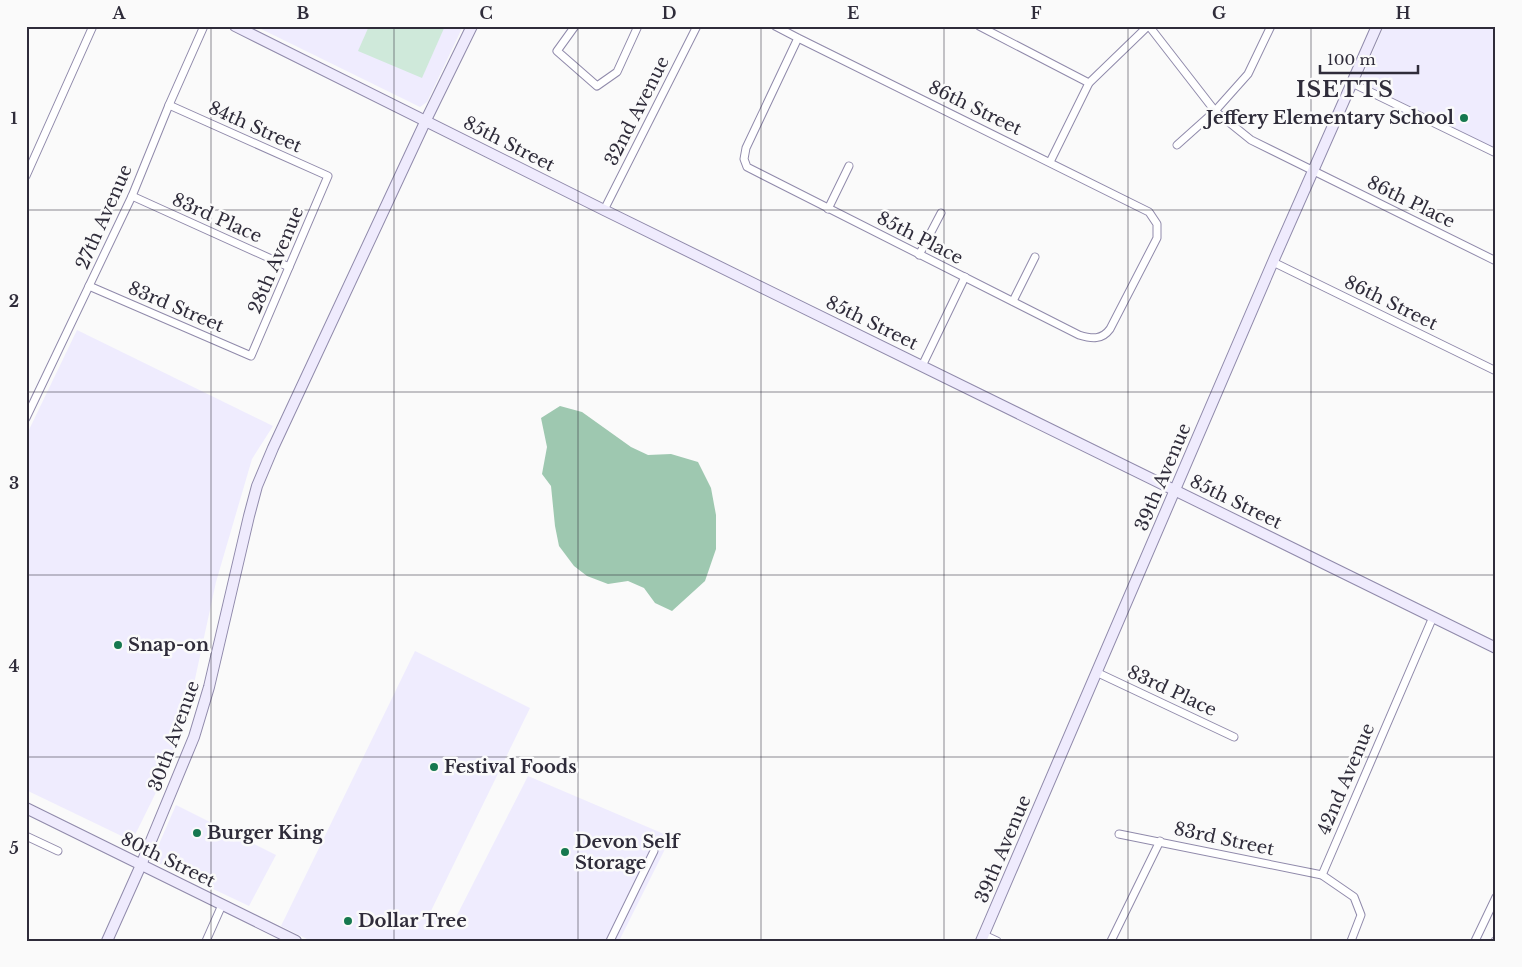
<svg xmlns="http://www.w3.org/2000/svg" width="1522" height="967" font-family="'Libre Baskerville',serif">
  <style>
    .built { fill: #efecfe }
    .green { fill: #cfe9da }
    .water { fill: #9ec8b0 }
    .lines { fill: none; stroke-linecap: round; stroke-linejoin: round }
    .street-casing { stroke: #908aab; stroke-width: 9 }
    .secondary-casing { stroke: #908aab; stroke-width: 12 }
    .street { stroke: #fff; stroke-width: 7 }
    .secondary { stroke: #efebfd; stroke-width: 10 }
    .grid { fill: none; stroke: #2f2c3a; stroke-width: 1; stroke-opacity: 0.55 }
    .poi-dot { fill: #16784f; stroke: #fafafa; stroke-width: 2 }
    .labels { text-anchor: middle; dominant-baseline: central; stroke-width: 5; stroke-linejoin: round; paint-order: stroke }
    .street-label { font-size: 18px; fill: #2f2c3a; stroke: #fafafa }
    .poi-label { font-size: 18px; font-weight: bold; fill: #2f2c3a; stroke: #fafafa; text-anchor: start }
    .district-label { font-size: 22px; font-weight: bold; letter-spacing: 1px; fill: #2f2c3a; stroke: #fafafa }
    .neatline { fill: none; stroke: #2f2c3a; stroke-width: 2 }
    .grid-label { font-size: 16px; text-anchor: middle; font-weight: bold; fill: #2f2c3a }
  </style>
  <rect width="100%" height="100%" fill="#fafafa"/>
  <!-- built -->
  <g class="built">
    <polygon points="255,26 463,26 427,102 420,107"/>
    <polygon points="1384,26 1496,26 1496,149 1365,84 1362,80 1362,77"/>
    <polygon points="77,330 273,426 252,459 216,582 187,716 168,768 132,841 26,790 26,436"/>
    <polygon points="415,651 530,708 428,917 451,927 528,776 671,837 619,941 311,941 281,926"/>
    <polygon points="176,805 276,855 249,906 152,860"/>
  </g>
  <!-- green -->
  <polygon class="green" points="369,26 445,26 422,78 358,51"/>
  <!-- water -->
  <polygon class="water" points="560,406 582,412 631,447 648,455 671,454 698,462 711,488 716,515 716,549 705,581 672,611 655,603 644,588 628,581 608,584 587,576 574,566 559,546 555,526 551,486 542,474 547,447 541,418"/>
  <g class="lines">
    <!-- street casing -->
    <g class="street-casing">
      <g id="street">
        <polyline points="575,26 557,51 597,86 617,72 638,26"/>
        <path d="M775,26L798,38L1149,212L1157,224V238L1110,329C1102,340 1092,339 1079,335L747,167L744,159L746,148L798,38"/>
        <polyline points="979,26 1089,83"/>
        <polyline points="1149,26 1215,111 1251,140 1496,261"/>
        <polyline points="1352,83 1496,153"/>
        <polyline points="1177,145 1215,111 1248,74 1271,26"/>
        <polyline points="1050,162 1089,83 1148,26"/>
        <polyline points="26,176 93,26"/>
        <polyline points="132,196 289,267"/>
        <polyline points="828,209 849,166"/>
        <polyline points="604,210 697,26"/>
        <polyline points="919,255 941,213"/>
        <polyline points="1273,262 1496,371"/>
        <polyline points="89,286 251,356 328,176 169,105"/>
        <polyline points="1013,301 1035,257"/>
        <polyline points="922,366 965,277"/>
        <polyline points="26,418 132,196 169,105 204,26"/>
        <polyline points="1096,672 1234,737"/>
        <polyline points="1119,834 1322,875 1354,897 1361,915 1351,941"/>
        <polyline points="26,836 58,851"/>
        <polyline points="1322,875 1433,617"/>
        <polyline points="984,935 997,941"/>
        <polyline points="206,941 222,905"/>
        <polyline points="610,941 654,851"/>
        <polyline points="1111,941 1160,841"/>
        <polyline points="1475,941 1496,897"/>
        <polyline points="1495,941 1496,941"/>
      </g>
    </g>
    <!-- secondary casing -->
    <g class="secondary-casing">
      <g id="secondary">
        <polyline points="235,26 604,210 1496,648"/>
        <polyline points="26,808 296,941"/>
        <polyline points="107,941 141,865 194,737 209,687 249,516 257,486 273,448 426,120 472,26"/>
        <polyline points="981,941 1275,257 1377,26"/>
      </g>
    </g>
    <!-- street -->
    <use href="#street" class="street"/>
    <!-- secondary -->
    <use href="#secondary" class="secondary"/>
  </g>
  <!-- grid -->
  <path class="grid" d="M211,26V941M394,26V941M578,26V941M761,26V941M944,26V941M1128,26V941M1311,26V941M26,210H1496M26,392H1496M26,575H1496M26,757H1496"/>
  <!-- markers -->
  <g class="poi-dot">
    <circle cx="1464" cy="118" r="5"/>
    <circle cx="118" cy="645" r="5"/>
    <circle cx="434" cy="767" r="5"/>
    <circle cx="197" cy="833" r="5"/>
    <circle cx="565" cy="852" r="5"/>
    <circle cx="348" cy="921" r="5"/>
  </g>
  <g class="labels">
    <!-- street labels -->
    <g class="street-label">
      <text transform="translate(975 108) rotate(26)">86th Street</text>
      <text transform="translate(637 111) rotate(-63)">32nd Avenue</text>
      <text transform="translate(255 127) rotate(24)">84th Street</text>
      <text transform="translate(509 144) rotate(27)">85th Street</text>
      <text transform="translate(1411 202) rotate(26)">86th Place</text>
      <text transform="translate(104 217) rotate(-66)">27th Avenue</text>
      <text transform="translate(217 218) rotate(24)">83rd Place</text>
      <text transform="translate(920 238) rotate(27)">85th Place</text>
      <text transform="translate(276 260) rotate(-67)">28th Avenue</text>
      <text transform="translate(1391 303) rotate(26)">86th Street</text>
      <text transform="translate(176 307) rotate(23)">83rd Street</text>
      <text transform="translate(872 323) rotate(26)">85th Street</text>
      <text transform="translate(1163 477) rotate(-67)">39th Avenue</text>
      <text transform="translate(1236 502) rotate(26)">85th Street</text>
      <text transform="translate(1172 691) rotate(25)">83rd Place</text>
      <text transform="translate(174 736) rotate(-70)">30th Avenue</text>
      <text transform="translate(1346 779) rotate(-67)">42nd Avenue</text>
      <text transform="translate(1224 839) rotate(12)">83rd Street</text>
      <text transform="translate(1003 849) rotate(-67)">39th Avenue</text>
      <text transform="translate(168 860) rotate(26)">80th Street</text>
    </g>
    <!-- poi labels -->
    <g class="poi-label">
      <text x="1454" y="118" text-anchor="end">Jeffery Elementary School</text>
      <text x="128" y="645">Snap-on</text>
      <text x="444" y="767">Festival Foods</text>
      <text x="207" y="833">Burger King</text>
      <text x="575" y="842">Devon Self<tspan x="575" dy="21">Storage</tspan></text>
      <text x="358" y="921">Dollar Tree</text>
    </g>
    <!-- district labels -->
    <g class="district-label">
      <text x="1345" y="89">ISETTS</text>
    </g>
  </g>
  <!-- border -->
  <rect width="1522" height="967" fill="none" stroke="#fafafa" stroke-width="55"/>
  <!-- scale -->
  <path d="M1320 65v8h98v-8" fill="none" stroke="#2f2c3a" stroke-width="2.5"/>
  <text x="1327" y="65" font-size="15" fill="#2f2c3a" stroke="#fafafa" stroke-width="4" paint-order="stroke">100 m</text>
  <rect x="28" y="28" width="1466" height="912" class="neatline"/>
  <g class="grid-label">
    <text x="119" y="19">A</text>
    <text x="303" y="19">B</text>
    <text x="486" y="19">C</text>
    <text x="669" y="19">D</text>
    <text x="853" y="19">E</text>
    <text x="1036" y="19">F</text>
    <text x="1219" y="19">G</text>
    <text x="1403" y="19">H</text>
    <text x="14" y="124">1</text>
    <text x="14" y="307">2</text>
    <text x="14" y="489">3</text>
    <text x="14" y="672">4</text>
    <text x="14" y="854">5</text>
  </g>
</svg>
